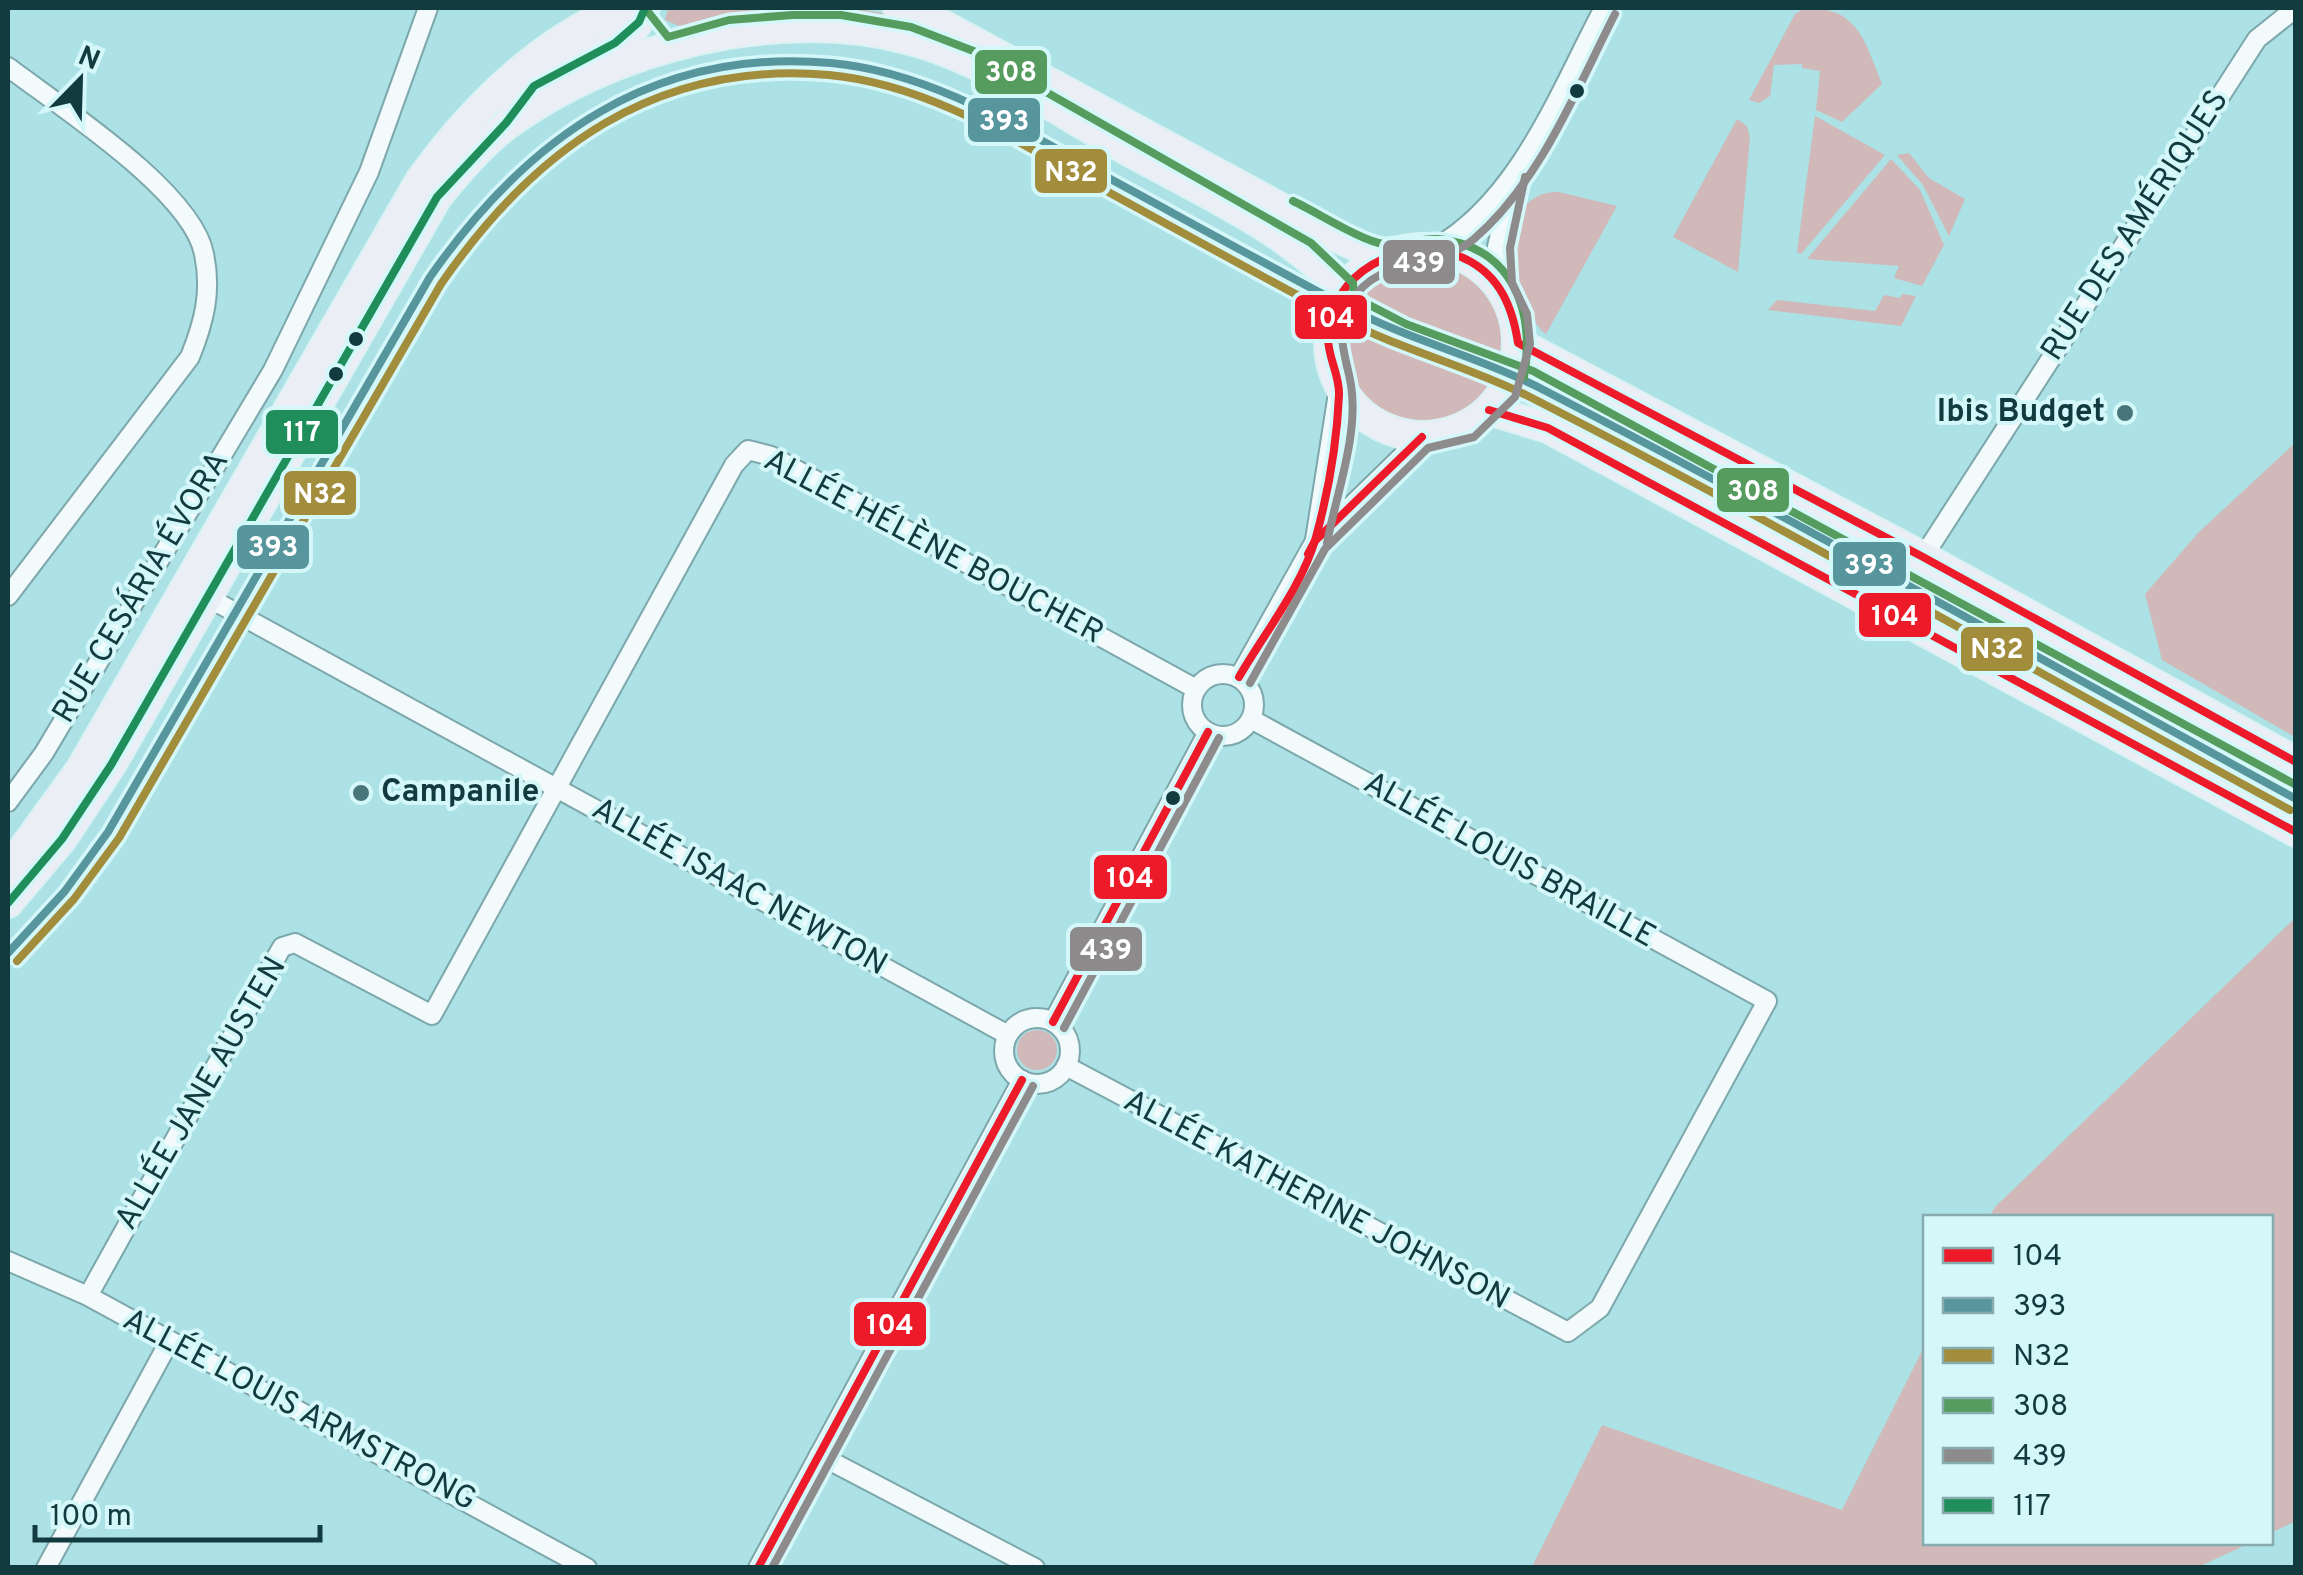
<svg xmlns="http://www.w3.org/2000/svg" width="2303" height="1575" font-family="Overpass,sans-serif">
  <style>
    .green { fill: #d0b9b8 }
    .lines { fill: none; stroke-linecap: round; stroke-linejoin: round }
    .minor-casing { stroke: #7ca7ab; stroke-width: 22 }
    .primary-casing { stroke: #daf2f3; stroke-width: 32 }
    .minor { stroke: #f3fafb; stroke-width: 18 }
    .primary { stroke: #eceef5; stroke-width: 28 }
    .bus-1-casing { stroke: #d4f7fa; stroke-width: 15 }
    .bus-2-casing { stroke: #d4f7fa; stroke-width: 15 }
    .bus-3-casing { stroke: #d4f7fa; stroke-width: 15 }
    .bus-4-casing { stroke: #d4f7fa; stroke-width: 15 }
    .bus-5-casing { stroke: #d4f7fa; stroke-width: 15 }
    .bus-6-casing { stroke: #d4f7fa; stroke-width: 15 }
    .bus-1 { stroke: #ed1b2a; stroke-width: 8 }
    .bus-2 { stroke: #58969e; stroke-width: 8 }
    .bus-3 { stroke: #a28d3c; stroke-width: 8 }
    .bus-4 { stroke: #559c5e; stroke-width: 8 }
    .bus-5 { stroke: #8e8b8d; stroke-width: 8 }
    .bus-6 { stroke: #1f8e5a; stroke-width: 8 }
    .bus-dot { fill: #123b3f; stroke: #d4f7fa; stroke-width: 4 }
    .poi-dot { fill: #487579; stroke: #d4f7fa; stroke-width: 4 }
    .labels { text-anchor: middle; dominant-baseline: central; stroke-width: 8; stroke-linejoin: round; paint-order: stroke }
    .street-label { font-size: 32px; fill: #123b3f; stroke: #d4f7fa }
    .poi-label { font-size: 32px; font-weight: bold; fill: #123b3f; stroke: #d4f7fa; text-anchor: end }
    .line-badge { stroke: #d4f7fa; stroke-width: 4 }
    .badge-label { font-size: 28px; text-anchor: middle; font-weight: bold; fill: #fff }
  </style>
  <rect width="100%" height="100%" fill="#ace1e5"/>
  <!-- green -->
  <g class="green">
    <path d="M668,8H748L757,11L758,8C822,8 904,0 955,46L684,28L665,20Z"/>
    <path d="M1805,8C1859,7 1865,42 1882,84L1842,122L1816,110L1820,71L1802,68V64L1774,65L1770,96L1759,103L1749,100L1795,14Z"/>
    <polygon points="1815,116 1885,155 1801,254 1797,252"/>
    <polygon points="1737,119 1747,126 1750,137 1738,272 1673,237"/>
    <polygon points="1909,153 1929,178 1965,199 1949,236 1923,185 1897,155"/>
    <polygon points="1891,159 1920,190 1944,245 1922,286 1894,278 1899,266 1807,259"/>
    <path d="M1559,192L1617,206L1546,334C1535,326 1535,320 1531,308C1528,299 1519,287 1515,275C1504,240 1515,191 1559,192Z"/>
    <path d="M1434,260C1484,271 1509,310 1504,360L1396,322L1356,297C1367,268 1405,259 1434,260Z"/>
    <polygon points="1902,294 1916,296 1901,326 1768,310 1777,300 1875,311 1884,295 1900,298"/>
    <path d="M1345,317L1396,344L1497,380C1447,468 1321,416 1345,317Z"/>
    <polygon points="2295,443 2295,737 2162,660 2145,594 2199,532"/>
    <polygon points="1696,448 2295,773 2295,786 1690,458"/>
    <polygon points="1680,476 2295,809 2295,822 1674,486"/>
    <polygon points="2295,918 2296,1521 2271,1533 2270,1218 1989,1217 1995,1207"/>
    <circle cx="1037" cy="1050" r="20"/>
    <polygon points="1925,1345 1926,1542 2250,1543 2196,1568 1532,1567 1602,1425 1842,1510"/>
  </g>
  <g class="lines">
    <!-- minor casing -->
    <g class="minor-casing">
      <g id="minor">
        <path d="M8,67C59,106 192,191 204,254C212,292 204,322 190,357L8,596"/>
        <path d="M1435,248C1520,200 1560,90 1604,8"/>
        <polyline points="1500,286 1497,247 1512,180"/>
        <polyline points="1315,540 1339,387"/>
        <polyline points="1923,557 2257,39 2296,8"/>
        <polyline points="207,597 1008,1035"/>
        <circle cx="1223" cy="705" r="31"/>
        <polyline points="1239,677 1315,541 1422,437"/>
        <polyline points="8,802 44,753 273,370 369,172 428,8"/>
        <circle cx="1037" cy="1051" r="33"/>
        <polyline points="1053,1022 1208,732"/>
        <polyline points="1066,1066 1568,1332 1600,1308 1767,1001 1251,719"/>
        <polyline points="8,1261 88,1296 587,1568"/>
        <polyline points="88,1296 282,947 295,943 432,1015 734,465 748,450 771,456 1196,689"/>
        <polyline points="819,1455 1035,1568"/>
        <polyline points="46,1568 169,1342"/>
        <polyline points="758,1568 1022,1080"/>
      </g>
    </g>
    <!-- primary casing -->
    <g class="primary-casing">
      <g id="primary">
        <polyline points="898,8 939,23 1327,233 1382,257"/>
        <path d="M513,114C521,104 528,90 538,82C570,56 633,50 645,8"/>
        <circle cx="1423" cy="342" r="94"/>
        <polyline points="1518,343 1923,557 2296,762"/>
        <polyline points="1489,410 1548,428 2296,832"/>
        <path d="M8,870L81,769L420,181C473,107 537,44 621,8"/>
        <path d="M8,903L62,839L111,765L437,197C457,172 479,146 505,126C611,47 778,5 907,39C988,60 1063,115 1136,155C1206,193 1290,231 1343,291"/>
      </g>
    </g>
    <!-- minor -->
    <use href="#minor" class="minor"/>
    <!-- primary -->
    <use href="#primary" class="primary"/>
    <!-- bus-1 casing -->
    <g class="bus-1-casing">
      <g id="bus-1">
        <polyline points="1489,410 1548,428 2296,832"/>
        <polyline points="1308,554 1315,541 1422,437"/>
        <path d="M1239,677C1265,632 1302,587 1316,537C1328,493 1337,441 1339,395C1340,375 1327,356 1328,336C1330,273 1401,236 1456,255C1497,270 1512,303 1518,343L1923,557L2296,762"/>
        <polyline points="1053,1022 1208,732"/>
        <polyline points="758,1568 1022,1080"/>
      </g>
    </g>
    <!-- bus-2 casing -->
    <g class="bus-2-casing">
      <path id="bus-2" d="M8,953L65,891L108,832L430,277C527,138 653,47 831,63C931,72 1020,129 1105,176C1186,220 1267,265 1349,308C1409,340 1476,356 1536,386C1792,518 2043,661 2296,799"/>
    </g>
    <!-- bus-3 casing -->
    <g class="bus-3-casing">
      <path id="bus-3" d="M17,961L74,899L119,838L441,284C535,148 656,60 829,75C927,84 1016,141 1101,188C1181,232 1261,276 1342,319C1402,350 1468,366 1528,396C1785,527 2036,672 2290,810"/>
    </g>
    <!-- bus-4 casing -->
    <g class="bus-4-casing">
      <g id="bus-4">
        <polyline points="645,8 668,37 729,20 792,15 841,15 911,27 976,52 1311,243 1353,283 1354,297 1406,324 1533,371 2296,785"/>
        <path d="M1293,201C1315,211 1363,242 1384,244C1402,245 1420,238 1438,239C1514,247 1535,312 1524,377"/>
      </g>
    </g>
    <!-- bus-5 casing -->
    <g class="bus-5-casing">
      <g id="bus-5">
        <path d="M1327,543C1336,495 1359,434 1351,385C1346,355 1334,334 1350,304C1376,255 1436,271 1474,239C1541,181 1576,90 1615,14"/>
        <polyline points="1250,683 1325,549 1428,448 1474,437 1515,397 1530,344 1527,314 1512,283 1510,248 1525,177"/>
        <polyline points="1064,1028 1219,738"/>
        <polyline points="772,1568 1033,1086"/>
      </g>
    </g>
    <!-- bus-6 casing -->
    <g class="bus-6-casing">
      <polyline id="bus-6" points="8,903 62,839 111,765 437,197 506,123 534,86 615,43 639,22 645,8"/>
    </g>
    <!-- bus-1 -->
    <use href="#bus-1" class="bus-1"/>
    <!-- bus-2 -->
    <use href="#bus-2" class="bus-2"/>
    <!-- bus-3 -->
    <use href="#bus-3" class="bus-3"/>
    <!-- bus-4 -->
    <use href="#bus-4" class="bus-4"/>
    <!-- bus-5 -->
    <use href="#bus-5" class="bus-5"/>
    <!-- bus-6 -->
    <use href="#bus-6" class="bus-6"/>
  </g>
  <!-- markers -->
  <g class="bus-dot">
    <circle cx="1577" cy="91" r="9"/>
    <circle cx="356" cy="339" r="9"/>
    <circle cx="336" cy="374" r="9"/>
    <circle cx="1173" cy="798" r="9"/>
  </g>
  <g class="poi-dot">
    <circle cx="2125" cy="413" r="10"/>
    <circle cx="361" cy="793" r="10"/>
  </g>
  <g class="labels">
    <!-- street labels -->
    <g class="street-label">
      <text transform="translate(2136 226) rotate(-57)">RUE DES AMÉRIQUES</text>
      <text transform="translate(933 548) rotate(28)">ALLÉE HÉLÈNE BOUCHER</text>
      <text transform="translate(142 588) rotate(-59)">RUE CESÁRIA ÉVORA</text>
      <text transform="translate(1509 861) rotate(29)">ALLÉE LOUIS BRAILLE</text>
      <text transform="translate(739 888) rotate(29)">ALLÉE ISAAC NEWTON</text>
      <text transform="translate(202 1094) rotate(-60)">ALLÉE JANE AUSTEN</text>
      <text transform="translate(1316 1201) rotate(28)">ALLÉE KATHERINE JOHNSON</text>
      <text transform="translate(299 1411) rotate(28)">ALLÉE LOUIS ARMSTRONG</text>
    </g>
    <!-- poi labels -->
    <g class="poi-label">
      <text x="2105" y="413">Ibis Budget</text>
      <text x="381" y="793" text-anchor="start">Campanile</text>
    </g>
  </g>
  <g class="line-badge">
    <rect x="973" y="48" width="76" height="48" rx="10" fill="#559c5e"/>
    <rect x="966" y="96" width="76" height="48" rx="10" fill="#58969e"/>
    <rect x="1033" y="147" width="76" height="48" rx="10" fill="#a28d3c"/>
    <rect x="1381" y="238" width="76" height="48" rx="10" fill="#8e8b8d"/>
    <rect x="1293" y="293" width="76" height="48" rx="10" fill="#ed1b2a"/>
    <rect x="264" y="408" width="76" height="48" rx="10" fill="#1f8e5a"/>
    <rect x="1715" y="466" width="76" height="48" rx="10" fill="#559c5e"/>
    <rect x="282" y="469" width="76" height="48" rx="10" fill="#a28d3c"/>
    <rect x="235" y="523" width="76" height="48" rx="10" fill="#58969e"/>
    <rect x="1831" y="540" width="77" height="48" rx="10" fill="#58969e"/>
    <rect x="1857" y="591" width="76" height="48" rx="10" fill="#ed1b2a"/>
    <rect x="1959" y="625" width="76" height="48" rx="10" fill="#a28d3c"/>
    <rect x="1092" y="853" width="77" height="48" rx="10" fill="#ed1b2a"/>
    <rect x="1068" y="925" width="76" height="48" rx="10" fill="#8e8b8d"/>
    <rect x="852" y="1300" width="76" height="48" rx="10" fill="#ed1b2a"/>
  </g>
  <g class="badge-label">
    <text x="1011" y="81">308</text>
    <text x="1004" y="130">393</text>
    <text x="1071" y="181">N32</text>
    <text x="1419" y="272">439</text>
    <text x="1331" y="327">104</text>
    <text x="302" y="441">117</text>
    <text x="1753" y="500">308</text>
    <text x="320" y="503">N32</text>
    <text x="273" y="556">393</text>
    <text x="1869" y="574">393</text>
    <text x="1895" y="625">104</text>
    <text x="1997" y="658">N32</text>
    <text x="1130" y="887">104</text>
    <text x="1106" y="959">439</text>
    <text x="890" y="1334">104</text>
  </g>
  <!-- border -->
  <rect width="2303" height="1575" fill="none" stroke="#123b3f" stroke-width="20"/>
  <!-- legend -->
  <rect x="1923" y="1215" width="350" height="330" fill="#d4f7fa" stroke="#86acaf" stroke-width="2.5"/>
  <rect x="1943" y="1248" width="50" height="15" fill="#ed1b2a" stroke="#86acaf" stroke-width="2.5"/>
  <text x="2013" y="1265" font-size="30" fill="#123b3f">104</text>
  <rect x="1943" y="1298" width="50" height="15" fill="#58969e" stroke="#86acaf" stroke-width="2.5"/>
  <text x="2013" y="1315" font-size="30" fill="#123b3f">393</text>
  <rect x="1943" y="1348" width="50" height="15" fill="#a28d3c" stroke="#86acaf" stroke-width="2.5"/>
  <text x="2013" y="1365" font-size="30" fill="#123b3f">N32</text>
  <rect x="1943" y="1398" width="50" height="15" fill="#559c5e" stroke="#86acaf" stroke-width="2.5"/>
  <text x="2013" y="1415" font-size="30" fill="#123b3f">308</text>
  <rect x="1943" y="1448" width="50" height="15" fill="#8e8b8d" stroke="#86acaf" stroke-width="2.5"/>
  <text x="2013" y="1465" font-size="30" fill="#123b3f">439</text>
  <rect x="1943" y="1498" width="50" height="15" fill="#1f8e5a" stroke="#86acaf" stroke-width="2.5"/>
  <text x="2013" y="1515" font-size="30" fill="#123b3f">117</text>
  <!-- north arrow -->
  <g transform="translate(80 80) rotate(23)" stroke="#d4f7fa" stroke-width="8" paint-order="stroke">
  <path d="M0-8L18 38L0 25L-18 38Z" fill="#123b3f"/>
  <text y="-15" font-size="28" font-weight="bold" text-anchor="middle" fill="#123b3f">N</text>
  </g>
  <!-- scale -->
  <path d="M35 1525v15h285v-15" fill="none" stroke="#123b3f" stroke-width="5"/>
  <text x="50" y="1525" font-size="30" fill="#123b3f" stroke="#d4f7fa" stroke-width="8" paint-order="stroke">100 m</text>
</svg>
